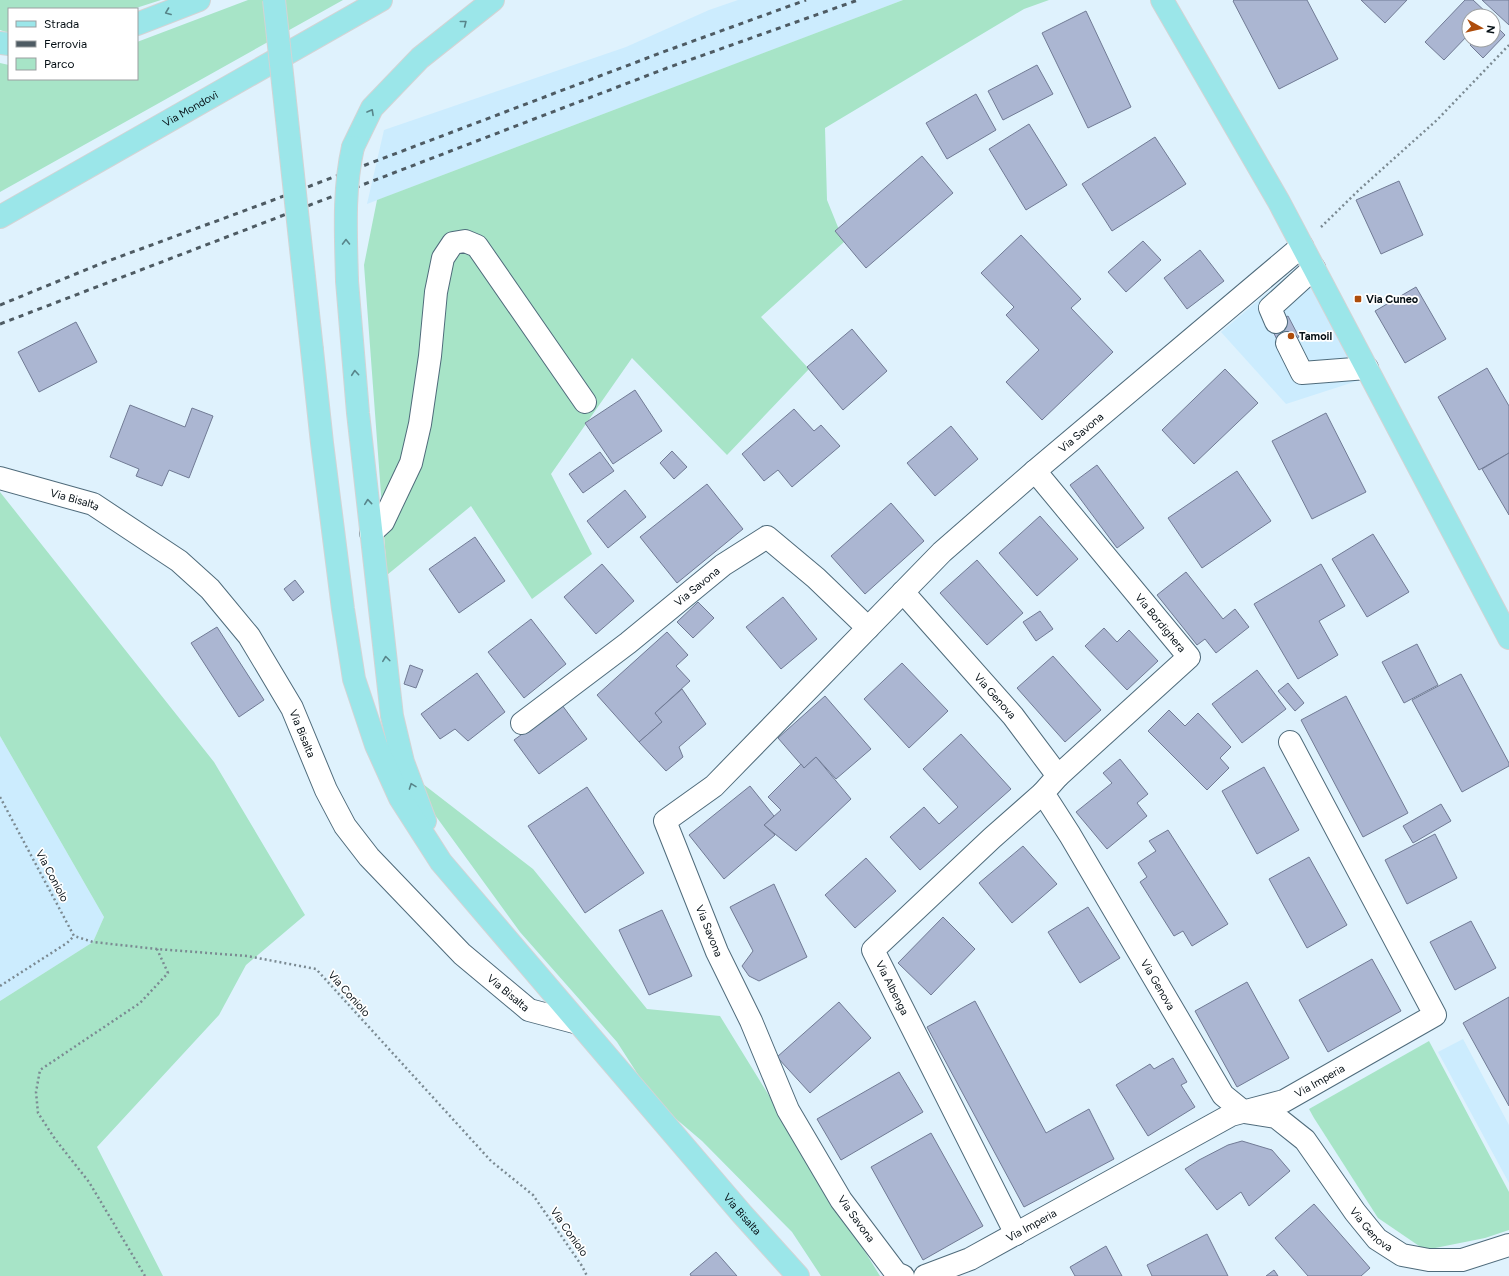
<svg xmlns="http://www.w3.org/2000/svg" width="1509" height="1276" font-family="Figtree,sans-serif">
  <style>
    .built { fill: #ccecfe }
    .green { fill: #a7e4c7 }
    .building { fill: #abb6d2; stroke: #717b95 }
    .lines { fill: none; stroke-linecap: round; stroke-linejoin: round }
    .minor-casing { stroke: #4f6b7b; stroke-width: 24 }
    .major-casing { stroke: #d2d4d5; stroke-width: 24 }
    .path { stroke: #7b8a92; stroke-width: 2.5; stroke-dasharray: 2 3; stroke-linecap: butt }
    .minor { stroke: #fff; stroke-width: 22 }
    .major { stroke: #9be6e9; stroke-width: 22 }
    .rail { stroke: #4e5b63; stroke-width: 3; stroke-dasharray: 5 5; stroke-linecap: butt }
    .major-bridge-casing { stroke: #d2d4d5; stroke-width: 24; stroke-linecap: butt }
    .major-bridge { stroke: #9be6e9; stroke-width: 22 }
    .oneway { stroke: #58858a }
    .poi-dot { fill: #ae4d0c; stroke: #fff; stroke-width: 1.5 }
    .labels { text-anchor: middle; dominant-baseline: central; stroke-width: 3.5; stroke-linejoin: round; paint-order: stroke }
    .street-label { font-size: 11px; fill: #050f15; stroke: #fff }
    .poi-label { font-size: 11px; font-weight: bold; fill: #050f15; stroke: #fff; text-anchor: start }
  </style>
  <rect width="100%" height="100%" fill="#dff2fd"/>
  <!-- built -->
  <g class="built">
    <polygon points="738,0 903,0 367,204 384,130 626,47 709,10"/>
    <polygon points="1300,265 1360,380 1286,404 1221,332"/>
    <polygon points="0,736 104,917 93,942 0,1001"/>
    <polygon points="1463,1039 1509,1125 1509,1183 1438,1052"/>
  </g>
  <!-- green -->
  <g class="green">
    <polygon points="0,0 161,0 133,9 9,9 9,33 0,30"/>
    <polygon points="248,0 343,0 0,192 0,63 9,65 9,79 137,79 137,42"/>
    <polygon points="903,0 1049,0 1024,9 825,128 827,200 844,242 761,317 809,369 727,455 632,358 551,474 592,554 532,599 471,506 387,575 364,265 377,200"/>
    <polygon points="0,492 214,762 305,915 246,965 219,1015 97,1147 163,1276 0,1276 0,1001 93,942 104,917 0,736"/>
    <polygon points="423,784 533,869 647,1009 720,1016 880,1276 821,1276 792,1232 702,1141 655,1101 617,1042 520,932 435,815"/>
    <polygon points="1429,1041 1509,1192 1509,1230 1485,1238 1425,1250 1378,1218 1314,1118 1309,1109"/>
  </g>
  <!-- building -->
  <g class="building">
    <polygon points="1234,0 1307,0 1338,59 1279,89 1233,1"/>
    <polygon points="1361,0 1407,0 1385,23"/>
    <polygon points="1465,0 1473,0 1488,14 1486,16 1469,16 1469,34 1444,60 1425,42"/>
    <polygon points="1482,0 1509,0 1509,25"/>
    <polygon points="1086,11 1131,107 1088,128 1042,33"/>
    <polygon points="1493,23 1505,35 1483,58 1470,45 1474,40 1493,40"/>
    <polygon points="1037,65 1053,94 1003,120 988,91"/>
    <polygon points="976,94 996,130 947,159 926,123"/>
    <polygon points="1029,124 1067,185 1026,210 989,149"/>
    <polygon points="1155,137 1186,184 1112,231 1082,184"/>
    <polygon points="922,156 953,193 866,268 835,231"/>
    <polygon points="1399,181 1423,235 1381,254 1356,200"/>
    <polygon points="1021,235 1081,299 1071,308 1113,352 1042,420 1006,382 1039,350 1006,315 1014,307 981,273"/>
    <polygon points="1143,241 1161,260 1126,292 1108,272"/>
    <polygon points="1200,250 1224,281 1187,309 1164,278"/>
    <polygon points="1416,287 1446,339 1405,363 1375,311"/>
    <polygon points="1288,316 1299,337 1280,346 1270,325"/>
    <polygon points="76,322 97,362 39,392 18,352"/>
    <polygon points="852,329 887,371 843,410 807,367"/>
    <polygon points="1487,368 1509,406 1509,453 1479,470 1438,397"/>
    <polygon points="1225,369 1258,403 1194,464 1162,430"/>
    <polygon points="635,390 662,431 613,464 585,423"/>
    <polygon points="130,405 185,427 192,408 213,416 189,478 169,470 162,486 136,476 139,469 110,457"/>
    <polygon points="794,409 814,431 821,425 840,446 792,487 778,470 764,481 742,454"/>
    <polygon points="1326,413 1366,492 1312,519 1272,441"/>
    <polygon points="951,426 978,459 935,496 907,463"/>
    <polygon points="672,451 687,467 674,479 660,463"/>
    <polygon points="600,452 614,471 583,493 569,474"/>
    <polygon points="1509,453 1509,515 1482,469"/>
    <polygon points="1097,465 1144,528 1117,548 1070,485"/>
    <polygon points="1237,471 1271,521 1202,568 1168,518"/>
    <polygon points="707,484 743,529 677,583 640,537"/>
    <polygon points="625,490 646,517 608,548 587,521"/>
    <polygon points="891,503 924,541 865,594 831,556"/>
    <polygon points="1040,516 1078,559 1037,596 999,553"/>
    <polygon points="1373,534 1409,592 1367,617 1332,559"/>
    <polygon points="475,537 505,581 459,613 429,569"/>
    <polygon points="977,560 1023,613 987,645 940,593"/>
    <polygon points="602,564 634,601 596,634 564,597"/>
    <polygon points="1321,564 1345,606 1319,621 1338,655 1298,679 1254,604"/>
    <polygon points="1186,572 1223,619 1235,609 1249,627 1216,653 1205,639 1197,645 1157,595"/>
    <polygon points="295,580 304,592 293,601 284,589"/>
    <polygon points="783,597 817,639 781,669 746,627"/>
    <polygon points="698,602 714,618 693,638 677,622"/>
    <polygon points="1040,611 1053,629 1036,641 1023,622"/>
    <polygon points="531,619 566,664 524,698 488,652"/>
    <polygon points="217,627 264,700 239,717 191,643"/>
    <polygon points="1104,628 1117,642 1129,630 1158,661 1127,690 1085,646"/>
    <polygon points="667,632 688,655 676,666 690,681 655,713 662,722 639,742 597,695"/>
    <polygon points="1417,644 1438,685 1404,703 1382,662"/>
    <polygon points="1053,656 1101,710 1065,742 1017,688"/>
    <polygon points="902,663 948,711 909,748 864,699"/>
    <polygon points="410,665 423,670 416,688 404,684"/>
    <polygon points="1257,670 1286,709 1242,743 1212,704"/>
    <polygon points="477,673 505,712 468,741 455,729 440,739 421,714"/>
    <polygon points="1461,674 1509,763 1509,766 1462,792 1412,700"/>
    <polygon points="1288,683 1304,703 1295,711 1278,691"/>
    <polygon points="682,689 706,724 679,747 683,757 666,771 639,742 662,722 655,713"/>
    <polygon points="825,696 871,749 836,779 816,757 804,768 778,738"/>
    <polygon points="1346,696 1408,813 1363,837 1301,720"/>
    <polygon points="562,705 587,739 539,774 514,740"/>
    <polygon points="1169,710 1185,726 1198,713 1231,747 1220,758 1229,768 1207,790 1148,731"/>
    <polygon points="961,734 1011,789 920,870 890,837 924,807 939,824 958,807 923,769"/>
    <polygon points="816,757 851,799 796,851 764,825 781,810 768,797 801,764 804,768"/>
    <polygon points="1120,759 1148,794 1137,803 1147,816 1107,849 1076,812 1112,783 1103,773"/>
    <polygon points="1264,767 1299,830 1257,854 1222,791"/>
    <polygon points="750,786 774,816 764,825 775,835 724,879 689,835"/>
    <polygon points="587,787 644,873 585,913 528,826"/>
    <polygon points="1441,804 1451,821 1413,843 1403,826"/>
    <polygon points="1168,830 1228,924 1192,946 1183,931 1174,936 1140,882 1147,877 1138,863 1156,851 1149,841"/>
    <polygon points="1435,834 1457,878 1407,904 1385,860"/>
    <polygon points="1023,846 1057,884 1012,923 979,883"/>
    <polygon points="1309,857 1347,925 1307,948 1269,879"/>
    <polygon points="866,858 896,891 855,928 825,895"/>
    <polygon points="774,884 807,957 759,981 749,976 742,966 753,951 730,907"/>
    <polygon points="1088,907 1120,958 1080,983 1048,932"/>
    <polygon points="662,910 692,976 649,995 619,930"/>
    <polygon points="943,917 975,949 931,995 898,963"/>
    <polygon points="1471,921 1496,968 1455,990 1430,942"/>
    <polygon points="1372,959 1401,1011 1328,1052 1299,1000"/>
    <polygon points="1247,982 1289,1058 1237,1087 1195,1011"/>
    <polygon points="1509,997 1509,1106 1463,1023"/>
    <polygon points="975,1001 1046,1133 1089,1109 1114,1159 1024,1207 927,1027"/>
    <polygon points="839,1002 871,1038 810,1093 777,1057"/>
    <polygon points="1173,1058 1187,1082 1181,1085 1195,1107 1148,1136 1116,1085 1150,1064 1154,1069"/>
    <polygon points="899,1072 923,1112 841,1160 817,1119"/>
    <polygon points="931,1133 983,1226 923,1260 871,1167"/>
    <polygon points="1242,1141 1272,1150 1290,1171 1249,1206 1241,1192 1217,1210 1185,1169 1199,1160 1228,1145"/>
    <polygon points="1314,1204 1370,1268 1361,1276 1308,1276 1275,1238"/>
    <polygon points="1207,1234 1228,1276 1152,1276 1147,1265"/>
    <polygon points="1106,1246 1122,1276 1075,1276 1070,1267"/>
    <polygon points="716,1252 737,1276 691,1276 690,1274"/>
    <polygon points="1274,1270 1278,1276 1266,1276"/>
  </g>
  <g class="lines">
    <!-- minor casing -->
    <g class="minor-casing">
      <g id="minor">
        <polyline points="1276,322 1270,308 1314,268"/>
        <polyline points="1287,343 1302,373 1367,368"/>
        <path id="s1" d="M1035,471L1189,657L1058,776"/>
        <path id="s2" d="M0,478L93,504L179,561L210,589L249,636L292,708L326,790L345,826L369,857L462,954L529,1010L578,1023"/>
        <polyline points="371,533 383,522 411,463 420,424 430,356 436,292 443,258 453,243 465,241 477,246 585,402"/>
        <path id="s3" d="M903,592L1013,716L1058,776L1043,793L1070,835L1223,1095L1244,1112L1276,1117L1305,1140L1355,1212L1377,1239L1402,1255L1429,1260H1462L1509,1245"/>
        <path id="s4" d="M522,723L628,643L723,565L767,537L816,578L868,628"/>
        <polyline points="1016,1234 873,950 992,838 1043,793"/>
        <path id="s5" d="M903,1276L896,1273L841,1200L788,1110L751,1021L717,952L665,821L714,786L942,552L1035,471L1302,246"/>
        <path id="s6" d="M925,1276L970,1259L1231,1115L1284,1101L1435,1015L1290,742"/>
      </g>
    </g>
    <!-- major casing -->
    <g class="major-casing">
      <g id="major">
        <polyline points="1162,0 1279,202 1509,638"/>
        <polyline points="137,24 199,0"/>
        <polyline points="0,43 9,44"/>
        <polyline points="353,147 372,108 420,58 493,0"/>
        <path id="s7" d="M0,217L381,0"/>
        <polyline points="347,281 358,413 392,716 403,762 425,821"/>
        <path id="s8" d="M312,350L322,443L343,609L354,679L376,745L400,798L441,862L742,1214L798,1276"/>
      </g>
    </g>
    <!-- path -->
    <g class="path">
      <polyline points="1321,227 1360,189 1437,120 1509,45"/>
      <polyline points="0,797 74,936 93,942 157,949 247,956 316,969 491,1161 533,1195 582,1266 587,1276"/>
      <polyline points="0,986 67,943 74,936"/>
      <polyline points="145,1276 89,1182 55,1139 38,1113 36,1092 40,1070 140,1003 168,973 157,949"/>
    </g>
    <!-- minor -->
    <use href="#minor" class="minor"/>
    <!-- major -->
    <use href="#major" class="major"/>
    <!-- rail -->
    <g class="rail">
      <polyline points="0,305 100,264 268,202 663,52 806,0"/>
      <polyline points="0,324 667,68 858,0"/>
    </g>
    <!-- major-bridge casing -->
    <g class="major-bridge-casing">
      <g id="major-bridge">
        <polyline points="274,0 312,350"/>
        <path d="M347,281C346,236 343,191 353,147"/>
      </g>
    </g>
    <!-- major-bridge -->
    <use href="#major-bridge" class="major-bridge"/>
  </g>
  <!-- one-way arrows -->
  <defs><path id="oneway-chevron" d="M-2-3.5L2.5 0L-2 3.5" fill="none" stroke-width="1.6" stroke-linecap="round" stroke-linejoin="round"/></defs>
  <g class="oneway">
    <use href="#oneway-chevron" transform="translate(168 12) rotate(159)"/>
    <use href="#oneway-chevron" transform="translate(464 23) rotate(-38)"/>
    <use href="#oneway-chevron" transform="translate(371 112) rotate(-61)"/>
    <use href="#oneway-chevron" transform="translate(346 242) rotate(-91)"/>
    <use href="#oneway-chevron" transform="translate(355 373) rotate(-95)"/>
    <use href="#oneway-chevron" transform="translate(368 502) rotate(-96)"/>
    <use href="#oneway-chevron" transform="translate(386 659) rotate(-97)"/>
    <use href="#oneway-chevron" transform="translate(412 786) rotate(-110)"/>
  </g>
  <!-- markers -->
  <g class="poi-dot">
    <rect x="1354" y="295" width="8" height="8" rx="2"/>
    <circle cx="1291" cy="336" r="4"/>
  </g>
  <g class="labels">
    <!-- street labels -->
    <g class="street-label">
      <text stroke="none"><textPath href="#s7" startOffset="219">Via Mondovì</textPath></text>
      <text stroke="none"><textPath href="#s5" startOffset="1088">Via Savona</textPath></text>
      <text stroke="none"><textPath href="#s2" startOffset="78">Via Bisalta</textPath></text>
      <text stroke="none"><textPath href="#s4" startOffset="222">Via Savona</textPath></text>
      <text stroke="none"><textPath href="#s1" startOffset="197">Via Bordighera</textPath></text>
      <text stroke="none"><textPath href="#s3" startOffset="139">Via Genova</textPath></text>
      <text stroke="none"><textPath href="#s2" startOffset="414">Via Bisalta</textPath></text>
      <text transform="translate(52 876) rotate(62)">Via Coniolo</text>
      <text transform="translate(709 931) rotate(68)">Via Savona</text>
      <text stroke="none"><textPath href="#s3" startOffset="487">Via Genova</textPath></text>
      <text transform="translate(892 988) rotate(63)">Via Albenga</text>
      <text stroke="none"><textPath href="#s2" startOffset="750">Via Bisalta</textPath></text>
      <text transform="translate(349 994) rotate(48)">Via Coniolo</text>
      <text stroke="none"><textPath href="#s6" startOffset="442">Via Imperia</textPath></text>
      <text stroke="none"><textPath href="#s8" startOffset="999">Via Bisalta</textPath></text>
      <text transform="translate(856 1219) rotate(54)">Via Savona</text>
      <text stroke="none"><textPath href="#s6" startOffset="118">Via Imperia</textPath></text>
      <text stroke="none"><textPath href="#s3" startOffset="823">Via Genova</textPath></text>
      <text transform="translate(569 1232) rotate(55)">Via Coniolo</text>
    </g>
    <!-- poi labels -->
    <g class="poi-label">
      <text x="1366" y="299">Via Cuneo</text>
      <text x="1299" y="336">Tamoil</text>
    </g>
  </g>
  <!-- legend -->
  <rect x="8" y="8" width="130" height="72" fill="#ffffff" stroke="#9b9fa1"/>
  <rect x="16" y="21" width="20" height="6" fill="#9be6e9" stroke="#9b9fa1"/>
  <text x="44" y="28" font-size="12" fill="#050f15">Strada</text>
  <rect x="16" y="41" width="20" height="6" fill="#4e5b63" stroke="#9b9fa1"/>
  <text x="44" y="48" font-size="12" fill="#050f15">Ferrovia</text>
  <rect x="16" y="58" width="20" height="12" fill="#a7e4c7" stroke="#9b9fa1"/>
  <text x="44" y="68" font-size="12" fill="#050f15">Parco</text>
  <!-- north arrow -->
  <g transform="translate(1481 28) rotate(98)"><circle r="19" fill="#ffffff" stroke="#9b9fa1"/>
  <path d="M0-3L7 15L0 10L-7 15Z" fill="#ae4d0c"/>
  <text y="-6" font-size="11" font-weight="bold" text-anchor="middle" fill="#050f15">N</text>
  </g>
</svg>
